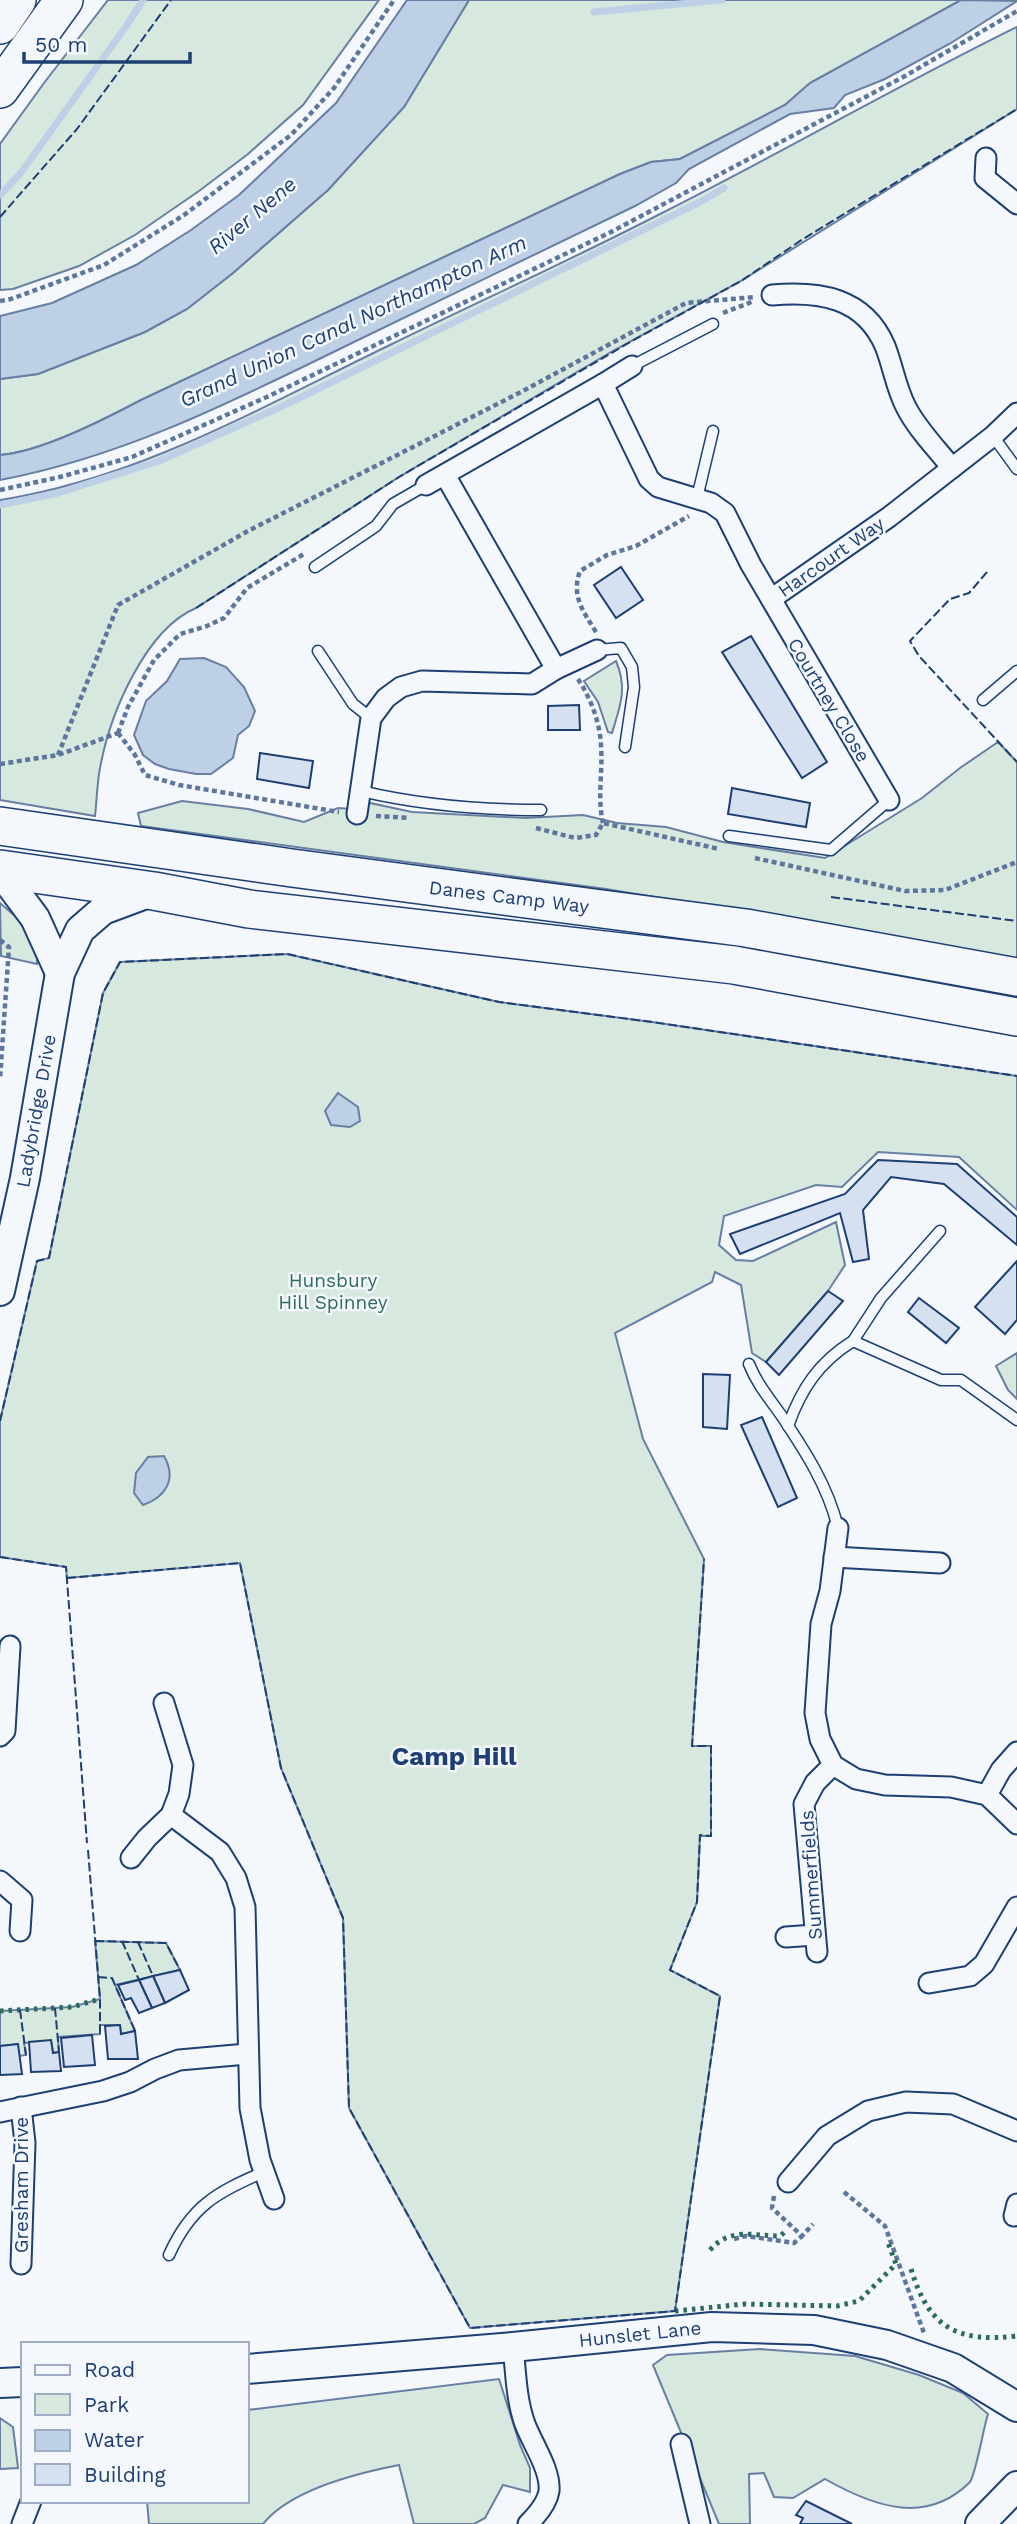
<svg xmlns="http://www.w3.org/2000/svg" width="1017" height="2524" font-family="'Work Sans',sans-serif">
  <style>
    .green { fill: #d7e8df; stroke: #687fa3; stroke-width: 2 }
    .water { fill: #bed0e5; stroke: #687fa3; stroke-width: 2 }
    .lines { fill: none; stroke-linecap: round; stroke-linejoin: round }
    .stream { stroke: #bed0e5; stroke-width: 7 }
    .building { fill: #d5e0f0; stroke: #1d3f73; stroke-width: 2 }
    .lane-casing { stroke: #1d3f73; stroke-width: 13 }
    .street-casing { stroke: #1d3f73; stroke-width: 23 }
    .secondary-casing { stroke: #1d3f73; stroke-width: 32 }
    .highway-casing { stroke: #1d3f73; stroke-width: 40 }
    .path { stroke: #5e769c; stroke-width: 4.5; stroke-dasharray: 5 3.5; stroke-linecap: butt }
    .lane { stroke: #f4f7fb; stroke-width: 10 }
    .street { stroke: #f4f7fb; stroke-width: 19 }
    .secondary { stroke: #f4f7fb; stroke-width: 28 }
    .highway { stroke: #f4f7fb; stroke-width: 37 }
    .hedge { stroke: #2c6c60; stroke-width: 5; stroke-dasharray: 3.5 5; stroke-linecap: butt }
    .fence { stroke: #1d3f73; stroke-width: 2; stroke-dasharray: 9 3.5; stroke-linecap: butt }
    .labels { text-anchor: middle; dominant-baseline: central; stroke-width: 5; stroke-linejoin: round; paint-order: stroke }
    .street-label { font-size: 19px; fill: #1d3f73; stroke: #f4f7fb }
    .park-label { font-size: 19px; fill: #2c6c60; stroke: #f4f7fb }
    .water-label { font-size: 21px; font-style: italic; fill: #1d3f73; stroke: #f4f7fb }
    .district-label { font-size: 26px; font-weight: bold; fill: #1d3f73; stroke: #f4f7fb }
  </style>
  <rect width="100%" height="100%" fill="#f4f7fb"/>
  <!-- green -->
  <g class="green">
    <polygon points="108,0 379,0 303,105 248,154 199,191 135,235 79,266 13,289 0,290 0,144 44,83"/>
    <path d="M469,0H961L810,83L785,105L680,159L651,162L620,174L141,400C105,419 41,452 0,455V379L38,374L145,332L187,309L233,273L328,190L404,107Z"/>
    <path d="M1017,27V109L741,281L611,352L399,477L196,608C146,629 111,712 101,763C97,780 97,799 95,816L0,800V500C141,478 265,405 392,344C482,300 573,259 662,213C781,153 897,86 1017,27Z"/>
    <path d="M616,661C628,689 620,706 612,733L608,732L598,702L584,681Z"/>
    <polygon points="998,742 1017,762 1017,965 824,925 606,889 141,826 138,813 182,801 248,809 304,822 338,808 366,810 370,803 412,812 525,818 583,815 617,823 666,827 723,842 825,858 922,798 960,768"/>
    <polygon points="0,903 23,923 37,946 37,964 1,956"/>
    <polygon points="287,954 499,1002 652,1022 1017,1076 1017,1210 959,1157 878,1152 842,1187 816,1185 724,1216 719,1245 736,1260 753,1261 836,1222 845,1265 828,1291 766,1362 752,1353 741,1285 715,1272 712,1282 615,1333 643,1439 704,1559 692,1746 711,1746 711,1836 700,1836 697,1902 670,1970 720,1996 675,2311 470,2328 349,2108 343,1918 281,1768 240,1563 67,1578 66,1567 0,1557 0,1421 37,1261 49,1258 103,993 120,962"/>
    <polygon points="1017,1353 1017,1399 1008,1390 996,1366"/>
    <polygon points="95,1941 166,1943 180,1970 115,1985 135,2031 121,2034 120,2025 100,2025 100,2034 58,2037 59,2052 53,2053 51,2041 24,2043 26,2055 19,2056 17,2044 0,2046 0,2011 72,2007 100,1999"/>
    <path d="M760,2349L855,2356L919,2375L963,2393L988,2414C983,2429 977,2470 970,2482C928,2524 878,2509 825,2479L793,2498L774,2497L764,2473L749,2474L750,2524H719L653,2365L667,2355Z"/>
    <path d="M499,2379L520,2445L530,2468V2492L503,2485L485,2518L474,2524H414L399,2465C358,2473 290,2490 263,2524H149L147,2501H247V2410Z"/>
    <polygon points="0,2418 13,2427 18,2468 0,2469"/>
  </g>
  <!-- water -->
  <g class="water">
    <polygon points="407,0 469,0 404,107 328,190 233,273 187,309 145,332 38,374 0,379 0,316 52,303 136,265 191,230 239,195 336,103"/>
    <path d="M961,0L1017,1L951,43L885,79L845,95L834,108L790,114L689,169L676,183L635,206C542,251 448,296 354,342C239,398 127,456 0,480V455C41,452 105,419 141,400L620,174L651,162L680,159L785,105L810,83Z"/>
    <polygon points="204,658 226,667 244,687 255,711 249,726 238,735 233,758 211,774 196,774 169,769 155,764 143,755 134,735 146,701 167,681 180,659"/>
    <polygon points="338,1093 358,1107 360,1121 350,1127 331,1125 325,1111"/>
    <path d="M164,1456C177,1479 166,1497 143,1505L134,1493L136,1473L148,1457Z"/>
  </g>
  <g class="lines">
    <!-- stream -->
    <g class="stream">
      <polyline points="594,12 722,0"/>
      <polyline points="0,195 20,174 127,25 143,0"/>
      <polyline points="0,505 58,493 159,461 287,404 700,202 724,188"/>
    </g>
  </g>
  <!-- building -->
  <g class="building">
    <polygon points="621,567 643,600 616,618 594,585"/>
    <polygon points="751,636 827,762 802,778 722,652"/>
    <polygon points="579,705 580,730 548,730 548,706"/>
    <polygon points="260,753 313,761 309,788 257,779"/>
    <polygon points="732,788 810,803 806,827 728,814"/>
    <polygon points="878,1160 957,1164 1017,1217 1017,1245 944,1184 891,1177 863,1210 869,1259 853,1262 840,1213 740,1254 730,1234 845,1194"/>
    <polygon points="1017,1261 1017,1320 1005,1334 975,1307"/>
    <polygon points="828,1291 843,1301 779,1375 766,1362"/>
    <polygon points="919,1298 959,1328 946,1343 908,1312"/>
    <polygon points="703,1374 730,1375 727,1429 703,1427"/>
    <polygon points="762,1417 797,1498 778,1507 741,1425"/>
    <polygon points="180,1970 189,1990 165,2003 153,1976"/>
    <polygon points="153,1976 165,2003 152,2008 139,1980"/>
    <polygon points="139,1980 152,2008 139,2013 131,1998 125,2000 118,1985"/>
    <polygon points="120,2025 121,2034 135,2031 138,2059 108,2059 105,2026"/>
    <polygon points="92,2035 95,2065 64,2067 61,2038"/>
    <polygon points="51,2040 53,2053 59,2052 61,2071 31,2072 29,2042"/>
    <polygon points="18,2044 22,2074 0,2075 0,2046"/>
    <polygon points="806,2501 852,2524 800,2524 803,2518 796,2515"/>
  </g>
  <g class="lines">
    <!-- lane casing -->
    <g class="lane-casing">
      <g id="lane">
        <polyline points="632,366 713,324"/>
        <polyline points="993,436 1017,469"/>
        <polyline points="697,498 713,431"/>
        <polyline points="315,567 376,526 393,504 426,485"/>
        <polyline points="597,650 621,648 632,667 634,687 625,747"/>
        <polyline points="318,651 353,704 371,718"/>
        <polyline points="983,700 1017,671"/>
        <path d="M361,791C420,805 481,810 541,810"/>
        <polyline points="729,836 831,850 889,800"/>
        <polyline points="940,1231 881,1298 853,1341 941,1380 961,1380 1017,1420"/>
        <path d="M749,1364C757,1384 769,1398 781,1415C805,1451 828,1486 838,1528"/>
        <path d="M788,1426C801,1389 819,1362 853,1341"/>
        <path d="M169,2255C191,2206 217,2192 264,2172"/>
      </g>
    </g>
    <!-- street casing -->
    <g class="street-casing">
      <g id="street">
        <polyline points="986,158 985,178 1017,204"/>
        <path d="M772,295C819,291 864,297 885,346C893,366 896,388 906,407C917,429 937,449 952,468"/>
        <polyline points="632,366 603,384 649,479 658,487 711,503 725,513 751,565 771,599 889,517 993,436 1017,413"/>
        <polyline points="445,475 556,669 597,650"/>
        <polyline points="426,485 603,384"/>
        <polyline points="771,599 889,800"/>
        <polyline points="357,814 371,718 386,698 401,687 422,681 532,684 556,669"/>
        <polyline points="838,1528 830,1591 821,1624 815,1713 820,1739 833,1765 856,1779 885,1785 951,1787 987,1795 1017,1824"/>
        <polyline points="834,1557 940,1563"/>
        <polyline points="0,1736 5,1731 10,1646"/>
        <polyline points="987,1795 1001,1770 1017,1752"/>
        <polyline points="171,1815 220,1852 236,1878 245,1907 250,2108 260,2160 274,2199"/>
        <polyline points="131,1858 147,1838 171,1815 179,1794 183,1765 164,1703"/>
        <polyline points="0,1881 22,1900 20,1931"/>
        <polyline points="786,1937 815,1935"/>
        <polyline points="817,1952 804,1804 815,1783 833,1765"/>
        <polyline points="929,1983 970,1976 984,1964 1017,1907"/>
        <polyline points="0,2112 103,2091 130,2082 155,2069 179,2060 247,2054"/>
        <polyline points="788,2182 827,2136 868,2111 906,2102 953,2104 1017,2131"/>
        <polyline points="1014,2216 1017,2204"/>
        <polyline points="21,2264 25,2143 21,2107"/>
        <path d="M513,2347C516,2373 516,2399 525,2424C532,2443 551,2470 549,2491C547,2504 536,2516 528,2524"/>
        <polyline points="681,2444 700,2524"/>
        <polyline points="22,2524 31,2501"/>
      </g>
    </g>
    <!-- secondary casing -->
    <g class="secondary-casing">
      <g id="secondary">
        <polyline points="0,871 35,918 60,973"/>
        <polyline points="0,1291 25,1178 60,973 80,930 103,910 154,891"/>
        <polyline points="247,2369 513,2347 712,2327 814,2330 887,2345 953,2368 1017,2407"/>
        <polyline points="0,2383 23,2382"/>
        <polyline points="980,2524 1017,2486"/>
      </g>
    </g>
    <!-- highway casing -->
    <g class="highway-casing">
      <g id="highway">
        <polyline points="0,25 17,0"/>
        <polyline points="0,89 64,0"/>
        <polyline points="0,826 292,868 746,928 1017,977"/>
        <polyline points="0,869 154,891 249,909 734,965 1017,1017"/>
      </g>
    </g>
    <!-- path -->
    <g class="path">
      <polyline points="0,301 11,299 104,265 184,215 291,135 334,88 394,0"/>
      <polyline points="723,313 754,301"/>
      <polyline points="0,490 60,477 132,457 269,396 611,232 905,76 1017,11"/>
      <path d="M596,632C583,611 571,596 580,571L607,555L636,546L689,516"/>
      <path d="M578,679C591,699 600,722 601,746C603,772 597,797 603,823"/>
      <polyline points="118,733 135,755 145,775 179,785 339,812"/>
      <polyline points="118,733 128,707 154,660 180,634 207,626 224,618 247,588 304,554"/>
      <polyline points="58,755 118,605 248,531 521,392 686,303 755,297"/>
      <polyline points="0,764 58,755 118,733"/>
      <polyline points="376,816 409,818"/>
      <polyline points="536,828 575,838 596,835 603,823 719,849"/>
      <polyline points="755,858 905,891 945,890 1017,862"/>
      <polyline points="0,940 9,947 0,1079"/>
      <polyline points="844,2192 885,2226 924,2333"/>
      <polyline points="774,2196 772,2208 802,2236 813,2224"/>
      <polyline points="734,2239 746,2236 794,2243 802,2236"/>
    </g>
    <!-- lane -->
    <use href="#lane" class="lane"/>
    <!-- street -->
    <use href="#street" class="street"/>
    <!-- secondary -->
    <use href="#secondary" class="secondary"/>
    <!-- highway -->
    <use href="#highway" class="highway"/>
    <!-- hedge -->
    <g class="hedge">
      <polyline points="0,2011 72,2007 100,1999"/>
      <path d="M710,2250C730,2227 753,2236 780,2236L786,2231"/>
      <path d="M911,2269C929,2328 957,2343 1017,2336"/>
      <polyline points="675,2311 745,2304 837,2306 859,2301 896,2264 887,2240"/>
    </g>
    <!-- fence -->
    <g class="fence">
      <polyline points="0,217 77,129 171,0"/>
      <polyline points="987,572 969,593 950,599 910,641 919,656 1017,762"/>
      <polyline points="196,608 399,477 632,341 741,281 803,239 1017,109"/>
      <polyline points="831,897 1017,921"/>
      <polyline points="0,1421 37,1261 49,1258 103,993 120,962 287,954 499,1002 652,1022 1017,1076"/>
      <polyline points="0,1557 66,1567 87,1843"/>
      <polyline points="67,1578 240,1563 281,1768 343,1918 349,2108 470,2328 675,2311 720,1996 670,1970 697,1902 700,1835 711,1836 711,1746 692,1746 704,1559"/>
      <polyline points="88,1850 100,1999 100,2034"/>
      <polyline points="95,1941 166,1943 180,1970"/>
      <polyline points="122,1941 139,1980"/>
      <polyline points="138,1942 153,1976"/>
      <polyline points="98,1977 112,1978 135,2031"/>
      <polyline points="55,2008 59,2052"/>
      <polyline points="20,2010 26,2055"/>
    </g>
  </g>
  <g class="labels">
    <!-- street labels -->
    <g class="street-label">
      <text transform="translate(831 557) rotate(-35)">Harcourt Way</text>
      <text transform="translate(829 700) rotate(59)">Courtney Close</text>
      <text transform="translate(509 897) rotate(7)">Danes Camp Way</text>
      <text transform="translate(36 1111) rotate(-80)">Ladybridge Drive</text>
      <text transform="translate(811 1875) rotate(-94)">Summerfields</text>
      <text transform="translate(21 2185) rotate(-90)">Gresham Drive</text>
      <text transform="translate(640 2334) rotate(-6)">Hunslet Lane</text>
    </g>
    <!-- park labels -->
    <g class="park-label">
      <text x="333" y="1280">Hunsbury<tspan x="333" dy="22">Hill Spinney</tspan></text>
    </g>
    <!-- water labels -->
    <g class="water-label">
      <text transform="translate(252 215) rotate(-40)">River Nene</text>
      <text transform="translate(353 321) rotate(-25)">Grand Union Canal Northampton Arm</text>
    </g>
    <!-- district labels -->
    <g class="district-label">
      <text x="454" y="1756">Camp Hill</text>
    </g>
  </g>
  <!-- legend -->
  <rect x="21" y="2342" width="228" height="161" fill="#f4f7fb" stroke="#9eadc5" stroke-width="2"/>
  <rect x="35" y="2365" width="35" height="10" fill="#f4f7fb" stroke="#9eadc5" stroke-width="2"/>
  <text x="84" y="2377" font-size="21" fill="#1d3f73">Road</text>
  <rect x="35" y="2394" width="35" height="21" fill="#d7e8df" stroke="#9eadc5" stroke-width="2"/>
  <text x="84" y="2412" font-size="21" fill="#1d3f73">Park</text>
  <rect x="35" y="2430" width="35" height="21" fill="#bed0e5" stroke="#9eadc5" stroke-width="2"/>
  <text x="84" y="2447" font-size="21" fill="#1d3f73">Water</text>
  <rect x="35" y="2464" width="35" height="21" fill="#d5e0f0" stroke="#9eadc5" stroke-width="2"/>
  <text x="84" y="2482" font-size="21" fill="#1d3f73">Building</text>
  <!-- scale -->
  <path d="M24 52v10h166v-10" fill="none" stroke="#1d3f73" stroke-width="3.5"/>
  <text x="35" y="52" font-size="21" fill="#1d3f73" stroke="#f4f7fb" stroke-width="5" paint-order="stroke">50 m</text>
</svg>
